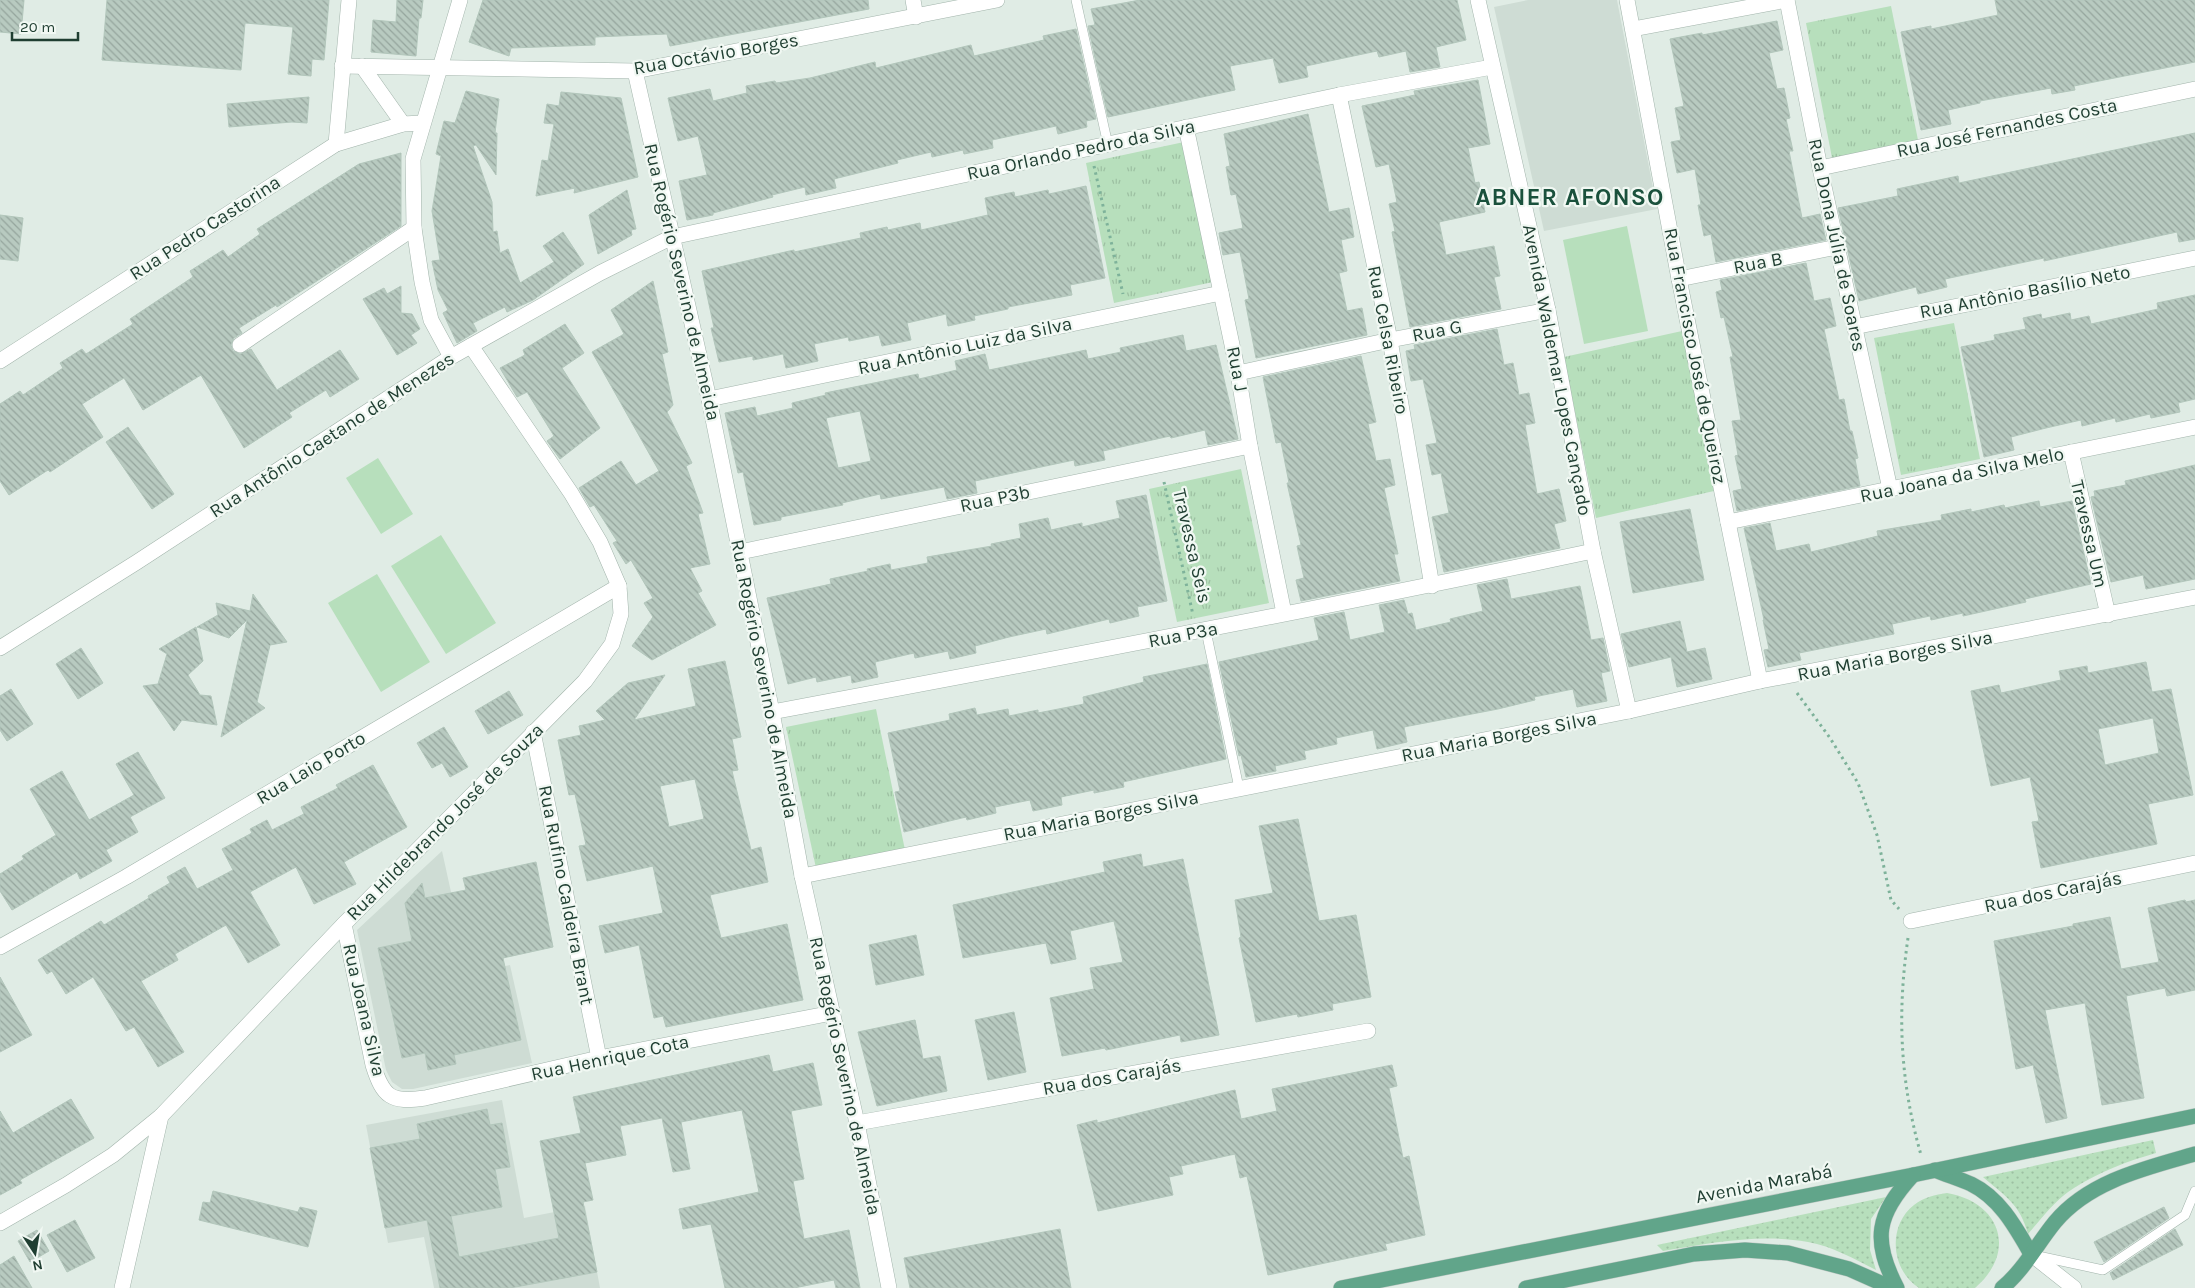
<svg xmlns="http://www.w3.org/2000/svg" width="2195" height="1288" font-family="Karla,sans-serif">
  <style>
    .built { fill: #cedcd4 }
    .grass { fill: url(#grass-dots) }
    .park { fill: url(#park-tufts) }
    .garden { fill: #b7dfbc }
    .building { fill: url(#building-back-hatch); stroke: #b2c6bb; fill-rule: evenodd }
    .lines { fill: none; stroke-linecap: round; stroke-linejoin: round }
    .lane-casing { stroke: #a2b4ab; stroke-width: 10 }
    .street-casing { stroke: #a2b4ab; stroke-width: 16 }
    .primary-casing { stroke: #c0c9c5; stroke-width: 16 }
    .path { stroke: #7eb29a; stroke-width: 3; stroke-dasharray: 2.5 4; stroke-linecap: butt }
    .lane { stroke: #fff; stroke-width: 9 }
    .street { stroke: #fff; stroke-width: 15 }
    .primary { stroke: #61a58a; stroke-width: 15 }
    .labels { text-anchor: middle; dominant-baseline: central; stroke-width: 4.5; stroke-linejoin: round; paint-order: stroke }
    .street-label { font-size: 19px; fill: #1f3e31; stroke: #f1f8f3 }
    .district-label { font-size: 24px; font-weight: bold; letter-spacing: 1px; fill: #1a513c; stroke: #f1f8f3 }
  </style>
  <defs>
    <pattern id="grass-dots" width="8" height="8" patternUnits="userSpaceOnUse" patternTransform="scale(1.25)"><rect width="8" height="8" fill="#b7dfbc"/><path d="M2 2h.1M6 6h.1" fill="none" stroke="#9dc0a2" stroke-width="1.8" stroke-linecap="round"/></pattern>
    <pattern id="park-tufts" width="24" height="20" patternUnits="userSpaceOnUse" patternTransform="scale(1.25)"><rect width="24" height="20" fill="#b7dfbc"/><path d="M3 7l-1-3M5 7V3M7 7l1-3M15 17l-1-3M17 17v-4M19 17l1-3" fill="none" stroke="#9dc0a2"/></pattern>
    <pattern id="building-back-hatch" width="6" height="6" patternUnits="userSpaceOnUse" patternTransform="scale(1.25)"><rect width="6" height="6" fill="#b8cac0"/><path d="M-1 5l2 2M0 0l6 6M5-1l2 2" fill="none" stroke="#95a59d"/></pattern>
  </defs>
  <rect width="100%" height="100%" fill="#e0ece5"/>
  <!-- built -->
  <g class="built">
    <polygon points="1528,0 1617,0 1657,209 1544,231 1494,7"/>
    <polygon points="442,851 469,974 510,965 532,1063 413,1089 402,1089 392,1082 386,1070 357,930"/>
    <polygon points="502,1100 524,1218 585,1206 600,1288 434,1288 424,1237 388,1243 366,1125"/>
  </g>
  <!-- grass -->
  <g class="grass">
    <path d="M2153,1140L2156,1153C2128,1161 2099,1172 2074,1188C2056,1199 2042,1218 2028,1234C2020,1204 2005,1196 1983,1177Z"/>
    <path d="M1947,1193C2000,1202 2018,1251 1975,1288H1919C1891,1270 1887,1226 1914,1205C1924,1197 1935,1195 1947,1193Z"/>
    <path d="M1886,1197L1871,1219L1870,1250L1876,1270C1854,1259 1832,1246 1808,1242C1760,1233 1711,1243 1663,1251L1657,1245Z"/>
  </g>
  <!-- park -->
  <g class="park">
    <polygon points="1891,6 1919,145 1833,163 1806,23"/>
    <polygon points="1184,142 1213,282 1114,303 1086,163"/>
    <polygon points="1954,323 1980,459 1901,475 1874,338"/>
    <polygon points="1682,331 1714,491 1596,518 1564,357"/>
    <polygon points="1241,469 1269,603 1177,622 1149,489"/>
    <polygon points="876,709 905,850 816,868 786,727"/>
  </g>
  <!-- garden -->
  <g class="garden">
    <polygon points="1627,226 1648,331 1584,344 1563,240"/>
    <polygon points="378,458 413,514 381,534 346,478"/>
    <polygon points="441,535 496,623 446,654 391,566"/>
    <polygon points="377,574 430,662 381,692 328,603"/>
  </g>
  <!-- building -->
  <g class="building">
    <polygon points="0,0 24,0 21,34 0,32"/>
    <polygon points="107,0 329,0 324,60 312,59 311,76 288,74 293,27 245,23 241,70 102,60"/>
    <polygon points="397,0 423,0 421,18 419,18 416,56 371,52 373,20 396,22"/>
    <polygon points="483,0 868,0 869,9 670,46 667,34 595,37 595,45 511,48 509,56 469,42"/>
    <polygon points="1140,0 1457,0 1466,40 1436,47 1440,67 1410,72 1406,51 1379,57 1377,51 1306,66 1308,77 1279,83 1273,58 1230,66 1235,90 1108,117 1088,26 1095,25 1091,9"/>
    <polygon points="1995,0 2195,0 2195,62 2074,86 2075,90 2052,94 2051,88 1980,101 1980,103 1948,110 1951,124 1921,130 1901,32 1931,26 1931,29 1998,15"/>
    <polygon points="1777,21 1783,50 1769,53 1777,89 1784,88 1790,118 1786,119 1793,151 1789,151 1802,218 1820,214 1826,240 1716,262 1711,234 1704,236 1698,205 1701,205 1695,169 1677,173 1671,142 1681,140 1675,108 1684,106 1670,39 1702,33 1702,35"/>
    <polygon points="1076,29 1096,119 1086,121 1087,127 1058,134 1056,126 992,140 993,148 964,154 963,150 932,157 931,152 897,160 898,163 834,179 836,188 806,195 805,187 772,195 773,197 713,213 713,215 687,220 679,181 707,175 698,136 678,141 668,98 710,89 713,101 747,93 746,86 775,81 776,83 810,78 875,62 876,68 971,45 974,56 1044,40 1043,36"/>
    <polygon points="1478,80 1490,144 1468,148 1475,183 1479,182 1485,212 1439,222 1446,255 1494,246 1500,276 1494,277 1501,309 1410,327 1392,232 1395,231 1389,204 1397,202 1389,164 1376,167 1362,106 1415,95 1414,91"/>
    <polygon points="466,91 499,99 495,133 497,133 496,175 476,145 473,146 492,202 493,232 497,231 500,253 508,249 520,283 554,262 543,246 563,232 584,264 533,300 507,312 505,307 473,323 477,331 457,343 443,313 448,310 438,290 432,261 440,260 432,211 441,156 436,154 444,121 455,123"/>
    <polygon points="561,92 621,98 638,177 574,193 575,188 536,196 542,160 548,161 554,124 544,123 547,104 559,106"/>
    <polygon points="309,97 307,123 292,122 229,127 227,104"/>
    <polygon points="1308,114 1329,212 1349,208 1354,237 1341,240 1347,271 1339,273 1347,311 1362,308 1367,335 1256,358 1245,300 1249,299 1240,252 1223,255 1219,233 1243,228 1236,194 1231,195 1226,167 1230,166 1224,134"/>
    <polygon points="2195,133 2195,239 2179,242 2177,232 2044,261 2044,258 1945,279 1947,287 1918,294 1916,287 1859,301 1838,208 1898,196 1897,189 1958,176 1959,183"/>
    <polygon points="401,153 401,226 277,307 276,305 239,328 242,333 234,338 231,345 233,351 240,354 251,349 277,390 340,350 359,379 330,397 326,390 289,413 292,417 244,448 201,375 143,410 124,378 82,404 103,437 50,472 48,470 9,495 0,481 0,404 20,391 23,395 63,368 60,363 82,349 86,354 133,324 130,319 193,277 190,271 223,250 228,257 260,234 257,229 304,199 359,164"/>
    <polygon points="1086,186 1105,278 1070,285 1072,295 1008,307 1008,309 974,316 975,320 948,326 946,314 907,323 911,340 882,346 879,335 849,341 848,337 814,344 818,361 786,368 783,354 753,360 753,356 719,362 711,328 714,328 702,271 794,250 794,252 861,238 860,233 887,227 888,230 920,223 921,230 988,215 985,198 1014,192 1015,197 1048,190 1049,194"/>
    <polygon points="627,190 636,229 631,230 632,235 598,254 589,215"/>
    <polygon points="0,215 23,218 18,261 0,259"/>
    <polygon points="1806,263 1814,301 1830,298 1836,326 1824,329 1839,400 1844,399 1850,431 1852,431 1858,458 1855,459 1860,486 1737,511 1733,491 1742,489 1735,456 1738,455 1732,421 1741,420 1730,357 1733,357 1724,317 1721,318 1716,292 1722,290 1720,280"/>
    <polygon points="653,281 668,352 662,354 673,405 667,412 692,463 686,466 703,513 698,514 710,564 690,568 702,591 698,593 716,625 652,660 632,646 653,617 644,603 653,598 631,560 626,564 613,543 617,541 594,505 590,507 579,488 621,461 636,485 659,471 592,352 624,334 611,310"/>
    <polygon points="401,286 401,313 412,314 420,329 411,335 417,343 397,355 363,299 384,288 387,294"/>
    <polygon points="2195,295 2195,399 2178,403 2180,412 2151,418 2150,414 2116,422 2115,418 2082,426 2081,420 2046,428 2011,437 2014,450 1984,457 1961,347 1995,340 1994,335 2026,329 2023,318 2041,314 2042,319 2070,313 2071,320 2089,316 2091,324 2158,309 2157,303"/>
    <polygon points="565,324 584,353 562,368 600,428 560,459 547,441 554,436 527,392 517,397 500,368 525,355 523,350"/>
    <polygon points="1497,329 1504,365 1513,363 1519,395 1529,393 1535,423 1525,425 1537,494 1559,489 1566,521 1554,524 1560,548 1444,572 1432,517 1449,513 1441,473 1432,475 1426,445 1437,443 1423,379 1411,381 1406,351 1415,349 1414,345"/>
    <path d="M1183,335L1186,351L1216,345L1238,439L1208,445L1205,430L1171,438L1170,436L1103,451L1105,460L1075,466L1074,460L975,481L977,493L947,499L944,487L881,499L880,494L842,503L843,505L781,517V520L754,525L743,472L738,473L725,413L755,407L757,416L793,408L792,403L826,395L825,393L918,374L919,379L957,370L955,361L985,354L989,370L1086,350L1088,359L1121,352L1120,348ZM860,411L871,461L838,468L826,418Z"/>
    <polygon points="1361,356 1376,422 1368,424 1376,461 1390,459 1395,485 1384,488 1398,554 1394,554 1400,581 1301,601 1296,580 1304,578 1297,546 1301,545 1287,483 1289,483 1281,442 1276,443 1263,377"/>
    <polygon points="128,427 174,494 152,509 106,442"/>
    <polygon points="2195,465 2195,579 2146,589 2143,575 2111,582 2091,497 2095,496 2094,491 2126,485 2125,481"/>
    <polygon points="1146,495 1167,601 1137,607 1139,616 1110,623 1109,619 1047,634 1046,629 1009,637 975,646 976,653 950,659 948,651 915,658 914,653 875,662 878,677 852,683 851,675 817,682 816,677 788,684 767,598 831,584 830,579 868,571 867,569 890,564 891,570 928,563 927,557 992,546 991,544 1021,538 1019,524 1048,518 1051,530 1082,523 1082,527 1120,518 1116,501"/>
    <polygon points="2039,501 2040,507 2072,501 2091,584 2025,599 2026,602 1963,616 1963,613 1931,620 1930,616 1892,624 1894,634 1799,653 1801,660 1768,667 1764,650 1769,649 1763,620 1764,620 1744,528 1770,523 1776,551 1809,544 1811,552 1878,536 1877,531 1942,520 1941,515 1971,509 1971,512 2004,505 2005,508"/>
    <polygon points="1690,509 1704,580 1633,593 1620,522"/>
    <polygon points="1507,579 1511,599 1580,586 1591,640 1603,638 1610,671 1601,673 1607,701 1577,707 1573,689 1534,697 1535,700 1498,709 1404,727 1407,742 1377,749 1373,730 1336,738 1337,744 1304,751 1306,759 1275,766 1276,771 1246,777 1241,755 1239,756 1219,662 1319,640 1314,618 1344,612 1350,640 1385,632 1379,605 1404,600 1408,614 1412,613 1416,630 1451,622 1450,619 1483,611 1477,585"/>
    <polygon points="253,594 287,642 270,645 257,702 265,708 221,737 247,620 229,638 197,627 218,615 216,603 250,611"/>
    <polygon points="1680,621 1687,652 1705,648 1712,679 1677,687 1671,657 1629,667 1621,634"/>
    <polygon points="196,627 203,661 188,675 200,695 211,696 217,725 182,720 174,731 143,686 158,684 167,654 159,649"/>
    <polygon points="81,648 103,683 78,699 56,664"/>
    <path d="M725,661L741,737L732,739L738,770L732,771L751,850L761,847L768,882L710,895L721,938L787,924L803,1000L666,1027L663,1016L654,1018L639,945L605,953L599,926L663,913L653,866L587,881L579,846L586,845L575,794L569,795L558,740L581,735L579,726L605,720L596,711L628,683L665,675L634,720L696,706L688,669ZM695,779L704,819L669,827L660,786Z"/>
    <path d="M2146,662L2152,692L2171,689L2193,795L2148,804L2157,844L2041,868L2032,822L2039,821L2030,777L1991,786L1971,691L1999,685L2001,693L2061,680L2059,671L2087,666L2088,673ZM2153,718L2159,753L2105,765L2098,729Z"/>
    <polygon points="1207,664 1226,759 1123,782 1124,787 1094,793 1094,790 1061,797 1062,805 1033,811 1030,800 995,807 996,813 967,820 966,817 904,832 895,792 900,791 888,733 950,720 949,714 975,708 977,715 1008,709 1009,716 1038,710 1038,713 1084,704 1083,697 1144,682 1143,677"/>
    <polygon points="11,689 33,724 7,741 0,730 0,696"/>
    <polygon points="509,691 523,715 488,734 475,711"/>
    <polygon points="444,727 468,767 450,777 442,763 432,768 417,743"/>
    <polygon points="138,752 165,798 130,817 138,832 106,850 112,861 80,879 77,872 12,910 0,891 0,874 24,859 22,856 56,835 30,789 62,771 89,820 134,795 116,764"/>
    <polygon points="373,765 407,827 344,862 356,884 314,904 296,867 250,892 280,945 248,963 226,925 175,954 178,960 141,981 184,1052 158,1067 134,1027 126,1031 93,977 66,994 52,971 47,974 38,960 101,921 104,925 149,898 148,896 170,883 167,877 185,867 197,889 233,870 222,849 252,833 250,829 267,820 272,830 304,814 301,807 338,788 336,785"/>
    <polygon points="1298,819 1319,921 1356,915 1371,997 1332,1004 1333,1010 1298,1017 1297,1014 1256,1022 1239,938 1241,937 1235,900 1273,893 1259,826"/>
    <polygon points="1141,854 1143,867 1183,859 1219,1035 1181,1042 1180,1035 1106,1050 1105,1048 1062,1056 1050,998 1094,989 1090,968 1123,962 1114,921 1070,931 1076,959 1051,964 1046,943 963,958 953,905 1105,872 1103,862"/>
    <polygon points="536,862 553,947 503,958 521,1040 454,1055 456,1064 428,1070 425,1053 402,1058 378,948 412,941 405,903 422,883 425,898 466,890 463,878"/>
    <polygon points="2185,900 2186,902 2195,900 2195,990 2167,996 2165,988 2126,996 2144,1098 2102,1105 2085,1003 2045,1010 2067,1118 2046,1123 2033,1065 2016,1069 1994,941 2073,926 2073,924 2110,917 2121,969 2159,962 2148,908"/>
    <polygon points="916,935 924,975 876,985 869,945"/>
    <polygon points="0,977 32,1035 0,1052"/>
    <polygon points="1014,1012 1026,1072 988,1080 975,1020"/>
    <polygon points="915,1020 923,1059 940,1056 947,1091 877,1106 858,1032"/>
    <polygon points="769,1055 773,1072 813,1063 822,1105 791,1111 804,1179 793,1181 804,1239 849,1230 860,1288 836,1288 834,1280 794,1288 725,1288 711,1224 683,1229 679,1209 759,1192 742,1110 681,1122 690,1169 673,1172 662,1118 620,1126 626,1155 585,1163 593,1200 583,1202 597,1272 510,1288 440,1288 427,1220 385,1228 370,1148 420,1139 417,1124 487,1109 490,1125 502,1123 510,1167 495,1169 502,1207 451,1216 459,1257 559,1238 540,1141 581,1133 573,1097"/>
    <polygon points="1392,1065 1397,1086 1389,1088 1403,1158 1409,1156 1425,1235 1385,1244 1387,1250 1268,1275 1247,1176 1240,1178 1235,1154 1181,1166 1183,1174 1169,1177 1173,1195 1098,1211 1077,1125 1097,1120 1097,1123 1235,1090 1241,1119 1277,1111 1272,1089"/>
    <polygon points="71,1099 94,1138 20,1180 22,1183 0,1195 0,1111 13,1133"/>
    <polygon points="213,1191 298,1212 300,1207 317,1211 308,1247 199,1220 203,1202 210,1203"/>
    <polygon points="2164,1207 2169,1218 2104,1262 2094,1242"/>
    <polygon points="75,1220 95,1258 67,1272 47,1235"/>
    <polygon points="1060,1229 1071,1288 910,1288 904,1258"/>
    <polygon points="2175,1229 2183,1245 2113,1280 2110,1273"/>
    <polygon points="37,1230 49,1251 30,1262 18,1241"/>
    <polygon points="14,1256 32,1288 0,1288 0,1265"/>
  </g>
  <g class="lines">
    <!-- lane casing -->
    <g class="lane-casing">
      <g id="lane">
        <polyline points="1076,0 1108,145"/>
        <polyline points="1206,631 1239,788"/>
        <polyline points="2038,1256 2103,1270 2185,1215 2195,1191"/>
      </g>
    </g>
    <!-- street casing -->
    <g class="street-casing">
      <g id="street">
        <polyline points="913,0 916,17"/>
        <polyline points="1478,0 1548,310 1593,551 1629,711"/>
        <polyline points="1627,0 1679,279 1760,681"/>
        <polyline points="1787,0 1820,168 1890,489"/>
        <polyline points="1633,29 1787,0"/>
        <polyline points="342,66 635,71 997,0"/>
        <polyline points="362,66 403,124"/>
        <polyline points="635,71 709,399 772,712 802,876 857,1123 889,1288"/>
        <polyline points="1339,95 1390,340 1432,586"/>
        <polyline points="1186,127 1238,373 1250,446 1284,613"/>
        <polyline points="336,144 349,0"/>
        <polyline points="1820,168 2195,89"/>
        <polyline points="1679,279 1837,247"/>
        <polyline points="1854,327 2195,258"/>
        <polyline points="240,345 414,228"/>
        <polyline points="451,357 431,320 422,282 414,228 413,159 460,0"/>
        <polyline points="0,361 336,144 403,124 422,123"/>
        <polyline points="1238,373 1390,340 1548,310"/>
        <polyline points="709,399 1221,293"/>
        <polyline points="2071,452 2108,615"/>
        <polyline points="1728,522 2195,427"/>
        <polyline points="740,552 1250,446"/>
        <polyline points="0,648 137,562 451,357 600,273 672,237 1339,95 1492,67"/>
        <path d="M772,712C1046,661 1320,609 1593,551"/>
        <polyline points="533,732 599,1058"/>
        <polyline points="802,876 1629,711 1760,681 2195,597"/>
        <polyline points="1911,921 2195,863"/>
        <path d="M344,924L373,1065C383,1097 391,1103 425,1098L599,1058L832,1013"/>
        <polyline points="0,947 126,877 619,586"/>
        <polyline points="857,1123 1368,1031"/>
        <polyline points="0,1223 66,1185 113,1155 161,1116"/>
        <polyline points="2031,1254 2074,1288"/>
        <polyline points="122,1288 161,1116 344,924 585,681 612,644 621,614 619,586 600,542 571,493 471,346"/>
      </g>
    </g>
    <!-- primary casing -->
    <g class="primary-casing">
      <g id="primary">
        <path d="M1935,1170C1947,1175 1960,1179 1971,1184C2000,1198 2016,1228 2031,1254"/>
        <polyline points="1341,1288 1913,1175 2195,1116"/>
        <polyline points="1526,1288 1694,1254 1745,1250 1788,1253 1849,1269 1892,1288"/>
        <path d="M1897,1288C1872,1240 1876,1215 1913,1175"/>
        <path d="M2002,1288C2024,1270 2037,1244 2055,1222C2089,1181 2146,1168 2195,1154"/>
      </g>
    </g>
    <!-- path -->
    <g class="path">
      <polyline points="1094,166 1123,294"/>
      <polyline points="1164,482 1193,615"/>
      <polyline points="1797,693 1830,738 1858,783 1877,835 1891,900 1899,909"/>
      <path d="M1908,938C1897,1014 1900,1081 1921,1155"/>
    </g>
    <!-- lane -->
    <use href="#lane" class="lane"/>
    <!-- street -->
    <use href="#street" class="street"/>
    <!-- primary -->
    <use href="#primary" class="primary"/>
  </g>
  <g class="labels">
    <!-- street labels -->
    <g class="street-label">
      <text transform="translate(716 54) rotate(-10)">Rua Octávio Borges</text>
      <text transform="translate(2007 128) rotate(-12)">Rua José Fernandes Costa</text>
      <text transform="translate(1081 150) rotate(-12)">Rua Orlando Pedro da Silva</text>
      <text transform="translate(205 228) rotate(-33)">Rua Pedro Castorina</text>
      <text transform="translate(1837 245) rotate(78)">Rua Dona Júlia de Soares</text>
      <text transform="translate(1758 263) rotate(-11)">Rua B</text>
      <text transform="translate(682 282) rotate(77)">Rua Rogério Severino de Almeida</text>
      <text transform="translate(2025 292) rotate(-11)">Rua Antônio Basílio Neto</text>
      <text transform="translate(1437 331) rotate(-11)">Rua G</text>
      <text transform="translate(1388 340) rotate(79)">Rua Celsa Ribeiro</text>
      <text transform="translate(965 346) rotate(-12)">Rua Antônio Luiz da Silva</text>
      <text transform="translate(1695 356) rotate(79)">Rua Francisco José de Queiroz</text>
      <text transform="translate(1237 369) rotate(79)">Rua J</text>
      <text transform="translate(1557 370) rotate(79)">Avenida Waldemar Lopes Cançado</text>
      <text transform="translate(332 435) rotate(-33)">Rua Antônio Caetano de Menezes</text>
      <text transform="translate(1962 475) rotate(-12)">Rua Joana da Silva Melo</text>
      <text transform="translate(995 499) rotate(-12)">Rua P3b</text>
      <text transform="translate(2089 534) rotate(77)">Travessa Um</text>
      <text transform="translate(1192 546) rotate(77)">Travessa Seis</text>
      <text transform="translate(1183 635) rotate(-11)">Rua P3a</text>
      <text transform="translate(1895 656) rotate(-11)">Rua Maria Borges Silva</text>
      <text transform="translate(764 679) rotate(79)">Rua Rogério Severino de Almeida</text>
      <text transform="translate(1499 737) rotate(-11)">Rua Maria Borges Silva</text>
      <text transform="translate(311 768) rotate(-31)">Rua Laio Porto</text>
      <text transform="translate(1101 816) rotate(-11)">Rua Maria Borges Silva</text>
      <text transform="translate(445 822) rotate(-45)">Rua Hildebrando José de Souza</text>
      <text transform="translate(2053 892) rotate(-12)">Rua dos Carajás</text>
      <text transform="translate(566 895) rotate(79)">Rua Rufino Caldeira Brant</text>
      <text transform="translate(364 1010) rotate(77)">Rua Joana Silva</text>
      <text transform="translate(610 1058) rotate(-12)">Rua Henrique Cota</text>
      <text transform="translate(845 1076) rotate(78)">Rua Rogério Severino de Almeida</text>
      <text transform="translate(1112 1077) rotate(-10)">Rua dos Carajás</text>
      <text transform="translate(1764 1184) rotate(-11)">Avenida Marabá</text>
    </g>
    <!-- district labels -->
    <g class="district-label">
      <text x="1570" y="197">ABNER AFONSO</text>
    </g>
  </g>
  <!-- north arrow -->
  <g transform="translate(35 1253) rotate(168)" stroke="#f1f8f3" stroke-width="4" paint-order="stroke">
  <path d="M0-4L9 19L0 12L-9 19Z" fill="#1f3e31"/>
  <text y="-8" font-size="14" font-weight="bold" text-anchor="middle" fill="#1f3e31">N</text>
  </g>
  <!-- scale -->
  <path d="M12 32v8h66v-8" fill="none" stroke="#1f3e31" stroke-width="2.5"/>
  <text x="20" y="32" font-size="15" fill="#1f3e31" stroke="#f1f8f3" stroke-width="4" paint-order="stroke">20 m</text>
</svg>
